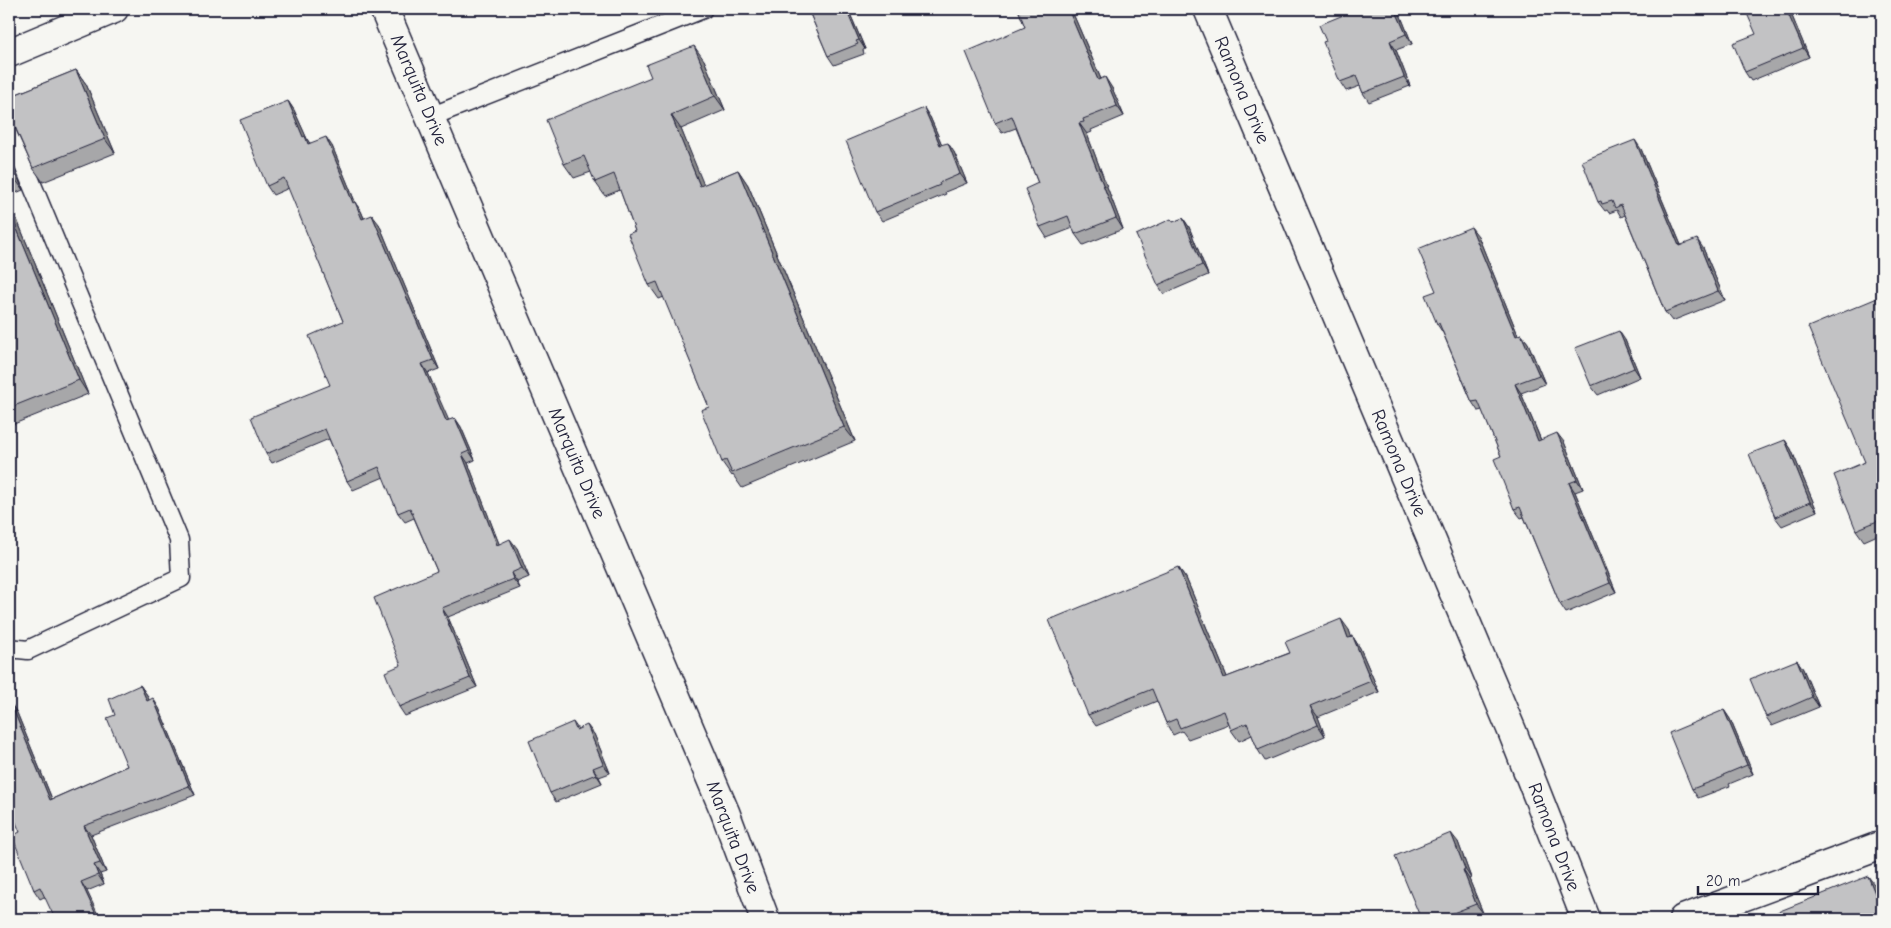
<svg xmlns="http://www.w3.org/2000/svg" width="1891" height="928" font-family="'Comic Neue',sans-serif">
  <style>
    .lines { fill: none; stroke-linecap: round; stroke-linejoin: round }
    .lane-casing { stroke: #22223b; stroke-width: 21 }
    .street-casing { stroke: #22223b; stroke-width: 31 }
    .lane { stroke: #f6f6f2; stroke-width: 18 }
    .street { stroke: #f6f6f2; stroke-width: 28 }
    .wall { fill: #a7a7a9; stroke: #22223b }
    .shaded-wall { fill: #888889; stroke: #22223b }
    .building { fill: #c2c2c4; stroke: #22223b }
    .labels { text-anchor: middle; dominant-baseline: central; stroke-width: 4; stroke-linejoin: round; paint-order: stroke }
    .street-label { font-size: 19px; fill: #22223b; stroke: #f6f6f2 }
  </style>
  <rect width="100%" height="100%" fill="#f6f6f2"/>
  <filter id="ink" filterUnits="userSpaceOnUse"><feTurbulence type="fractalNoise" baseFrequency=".02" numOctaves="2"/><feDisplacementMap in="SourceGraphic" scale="10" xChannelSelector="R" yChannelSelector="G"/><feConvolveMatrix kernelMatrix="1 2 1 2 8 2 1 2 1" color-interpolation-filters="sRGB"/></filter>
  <g filter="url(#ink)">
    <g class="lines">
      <!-- lane casing -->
      <g class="lane-casing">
        <g id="lane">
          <polyline points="430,117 703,9"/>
          <polyline points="9,129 179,540 181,578 28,650 9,648"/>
        </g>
      </g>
      <!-- street casing -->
      <g class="street-casing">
        <g id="street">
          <polyline points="384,9 725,812 765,919"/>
          <polyline points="1208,9 1512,731 1586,919"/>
          <polyline points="9,53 114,9"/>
          <polyline points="1683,919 1882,845"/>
        </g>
      </g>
      <!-- lane -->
      <use href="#lane" class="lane"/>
      <!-- street -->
      <use href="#street" class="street"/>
    </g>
    <!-- wall -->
    <g class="wall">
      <polygon points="808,9 848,9 865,49 863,50 864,54 834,65 828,56"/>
      <polygon points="1018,9 1071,9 1101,79 1112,88 1124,116 1091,130 1092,132 1087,134 1123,229 1083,245 1075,234 1073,228 1047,238 1040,227 1038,183 1016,128 1002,133 995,123 1025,27"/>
      <polygon points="1398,9 1412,44 1396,50 1410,86 1369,102 1363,93 1360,86 1346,91 1340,82"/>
      <polygon points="1789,9 1809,57 1751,81 1745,72 1756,34"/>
      <polygon points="704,60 725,110 681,129 703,185 738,170 748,185 855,441 742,488 733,475 732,476 722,462 709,407 664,297 659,299 649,285 635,231 620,190 605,196 595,182 591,172 574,178 564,164"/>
      <polygon points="76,70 86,84 115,153 43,182 33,168 11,119 9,119 9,97"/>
      <polygon points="288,101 294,110 307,139 309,143 332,146 356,204 361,211 364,218 379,224 439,369 428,373 448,421 455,418 461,427 475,460 468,463 499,544 517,548 529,577 517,582 520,588 448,617 477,687 405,716 399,707 401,665 437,571 414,518 405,522 398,513 384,477 353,490 347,481 329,439 272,463 266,454 330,385 343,321 289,188 273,195 267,186"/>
      <polygon points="930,117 942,145 954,152 967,183 945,192 946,194 882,221 875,212"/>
      <polygon points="1641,149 1681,245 1703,248 1725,300 1672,321 1665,312 1625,215 1621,217 1617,210 1609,213 1607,210 1605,211 1598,202"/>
      <polygon points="9,156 23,190 9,196"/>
      <polygon points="9,200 88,394 9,426"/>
      <polygon points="1183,218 1189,227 1208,275 1164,294 1158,285 1171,219 1173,222"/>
      <polygon points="1478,236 1518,335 1521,334 1528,343 1545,384 1521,393 1541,440 1564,442 1583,489 1575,492 1616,592 1566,613 1560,604 1524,517 1521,518 1514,509 1501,456 1482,410 1478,411 1472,402 1443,333 1437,324 1436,291"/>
      <polygon points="1882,296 1882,533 1864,541 1856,530 1865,462"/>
      <polygon points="1625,340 1640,377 1598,395 1591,386"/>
      <polygon points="1785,440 1791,449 1817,511 1782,526 1775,517"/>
      <polygon points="1178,567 1186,578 1227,677 1349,630 1351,637 1353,637 1360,648 1379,692 1318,717 1325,736 1265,761 1258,750 1252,735 1239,741 1231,730 1229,724 1188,739 1182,731 1173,735 1166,723 1157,701 1096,726 1088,715"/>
      <polygon points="1797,660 1803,669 1819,707 1772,726 1766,717"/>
      <polygon points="140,685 147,695 149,700 159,708 195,795 91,835 106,872 100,874 104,884 87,891 44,897 40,899 34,890 20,832 11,704 17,713 52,799 127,766 115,715"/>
      <polygon points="1724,710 1730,719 1753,774 1729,784 1730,786 1698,798 1692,789"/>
      <polygon points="573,722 578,729 594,734 610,773 599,777 602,783 556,802 550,793"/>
      <polygon points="1458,842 1471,878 1469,879 1483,913 1467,919 1421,919"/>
    </g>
    <!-- shaded-wall -->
    <g class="shaded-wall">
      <polygon points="846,9 848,9 865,49 859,40"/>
      <polygon points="1068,9 1071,9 1106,91 1098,80"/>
      <polygon points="1395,9 1398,9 1412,44 1406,34"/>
      <polygon points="1786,9 1789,9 1809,57 1803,48"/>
      <polygon points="1390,41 1396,50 1410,86 1404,77"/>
      <polygon points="694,46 704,60 725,110 715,96"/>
      <polygon points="76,70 86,84 115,153 105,139"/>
      <polygon points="1105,77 1112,88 1124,116 1117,106"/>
      <polygon points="288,101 294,110 307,139 311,145 314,153 303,137"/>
      <polygon points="924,108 930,117 946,154 940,145"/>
      <polygon points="671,115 681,129 710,200 700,186"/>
      <polygon points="1079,123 1087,134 1123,229 1116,218"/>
      <polygon points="326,137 332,146 356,204 361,211 368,228 362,219 353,203"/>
      <polygon points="1635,140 1641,149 1685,255 1679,246"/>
      <polygon points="948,143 954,152 967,183 960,174"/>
      <polygon points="9,156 23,190 13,176 9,166"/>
      <polygon points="738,170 748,185 855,441 844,427"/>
      <polygon points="9,200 88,394 79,380 9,210"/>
      <polygon points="372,215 379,224 439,369 433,360"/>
      <polygon points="1183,218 1189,227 1208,275 1202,265"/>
      <polygon points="1471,227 1478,236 1522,345 1516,336"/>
      <polygon points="1697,239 1703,248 1725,300 1718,291"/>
      <polygon points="1619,331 1625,340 1640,377 1634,368"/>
      <polygon points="1521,334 1528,343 1545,384 1539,375"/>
      <polygon points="422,364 428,373 453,430 446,421"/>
      <polygon points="1515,384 1521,393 1545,450 1538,441"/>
      <polygon points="455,418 461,427 475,460 469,451"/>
      <polygon points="1557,433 1564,442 1583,489 1577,480"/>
      <polygon points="1785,440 1791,449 1817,511 1810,502"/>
      <polygon points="462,454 468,463 503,554 497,545"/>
      <polygon points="1569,483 1575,492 1616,592 1610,583"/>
      <polygon points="510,539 517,548 529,577 522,568"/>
      <polygon points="1178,567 1186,578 1232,689 1224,678"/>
      <polygon points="511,573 517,582 520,588 513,579"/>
      <polygon points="442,608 448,617 477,687 470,678"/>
      <polygon points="1341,619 1349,630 1356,650 1348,638"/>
      <polygon points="1353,637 1360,648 1379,692 1371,681"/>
      <polygon points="1797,660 1803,669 1819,707 1812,697"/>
      <polygon points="140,685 147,695 153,710 147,701"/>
      <polygon points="153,698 159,708 195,795 189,786"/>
      <polygon points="11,704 17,713 56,809 50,800"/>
      <polygon points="1310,706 1318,717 1325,736 1318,725"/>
      <polygon points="1724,710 1730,719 1753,774 1747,765"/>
      <polygon points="587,725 594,734 610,773 603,764"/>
      <polygon points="593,768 599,777 602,783 596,774"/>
      <polygon points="84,826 91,835 106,872 100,863"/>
      <polygon points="1451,833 1458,842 1471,878 1465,869"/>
      <polygon points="94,865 100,874 104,884 98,875"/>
      <polygon points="1463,870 1469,879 1483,913 1476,904"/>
      <polygon points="1868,876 1879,891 1882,900 1882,911"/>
      <polygon points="81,882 87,891 100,919 98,919"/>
    </g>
    <!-- building -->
    <g class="building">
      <polygon points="808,9 846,9 859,40 856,41 858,44 828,56"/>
      <polygon points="1018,9 1068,9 1098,80 1105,77 1117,106 1083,119 1084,122 1079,123 1116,218 1075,234 1068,216 1040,227 1025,189 1038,183 1012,116 995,123 966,52 1025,27"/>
      <polygon points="1358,9 1395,9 1406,34 1390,41 1404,77 1363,93 1356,76 1340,82 1323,42 1326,41 1319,25"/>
      <polygon points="1745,9 1786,9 1803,48 1745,72 1733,43 1756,34"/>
      <polygon points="694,46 715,96 671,115 700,186 738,170 844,427 732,473 726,460 722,462 701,410 709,407 657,282 649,285 628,234 635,231 614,174 595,182 584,156 564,164 546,120 651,77 646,65"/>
      <polygon points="76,70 105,139 33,168 9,113 9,97"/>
      <polygon points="288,101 303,137 305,136 308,144 326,137 353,203 355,202 362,219 372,215 433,360 422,364 446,421 455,418 469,451 462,454 497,545 510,539 522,568 511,573 513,579 442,608 470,678 399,707 385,672 401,665 374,598 437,571 410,508 398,513 379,467 347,481 325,429 266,454 251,417 330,385 309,336 343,321 284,178 267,186 240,120"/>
      <polygon points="924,108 940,145 948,143 960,174 939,183 940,185 875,212 846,141"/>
      <polygon points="1635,140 1679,246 1697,239 1718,291 1665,312 1621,205 1615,208 1612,201 1602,204 1601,201 1598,202 1582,161"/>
      <polygon points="9,166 13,176 9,178"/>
      <polygon points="9,210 79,380 9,408"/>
      <polygon points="1183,218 1202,265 1158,285 1136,235 1171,219 1173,222"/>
      <polygon points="1471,227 1516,336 1521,334 1539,375 1515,384 1538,441 1557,433 1577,480 1569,483 1610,583 1560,604 1520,507 1514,509 1494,459 1501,456 1478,401 1472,402 1439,323 1437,324 1425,295 1436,291 1418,249"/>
      <polygon points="1882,296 1882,519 1856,530 1834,475 1865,462 1808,327"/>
      <polygon points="1619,331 1634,368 1591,386 1575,348"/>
      <polygon points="1785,440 1810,502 1775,517 1749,454"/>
      <polygon points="1178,567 1224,678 1290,653 1285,642 1341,619 1348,638 1353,637 1371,681 1310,706 1318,725 1258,750 1247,723 1231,730 1224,711 1180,728 1176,719 1166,723 1152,689 1088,715 1049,620"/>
      <polygon points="1797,660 1812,697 1766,717 1750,679"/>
      <polygon points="140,685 147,701 153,698 189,786 84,826 100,863 94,865 98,875 81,882 98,919 55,919 40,887 34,890 12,836 20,832 9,806 9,705 11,704 50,800 127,766 107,718 115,715 109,699"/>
      <polygon points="1724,710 1747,765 1723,775 1723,777 1692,789 1669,733"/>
      <polygon points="573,722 576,730 587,725 603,764 593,768 596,774 550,793 529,741"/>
      <polygon points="1451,833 1465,869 1463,870 1476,904 1438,919 1421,919 1395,856"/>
      <polygon points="1868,876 1882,911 1882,919 1760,919"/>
    </g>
  </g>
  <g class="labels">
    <!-- street labels -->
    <g class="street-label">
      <text transform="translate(419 90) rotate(67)">Marquita Drive</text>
      <text transform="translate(1242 90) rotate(67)">Ramona Drive</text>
      <text transform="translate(577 463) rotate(67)">Marquita Drive</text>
      <text transform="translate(1399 463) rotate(67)">Ramona Drive</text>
      <text transform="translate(733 837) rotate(69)">Marquita Drive</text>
      <text transform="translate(1554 837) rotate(69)">Ramona Drive</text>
    </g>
  </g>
  <!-- margin -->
  <rect width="1891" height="928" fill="none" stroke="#f6f6f2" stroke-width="30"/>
  <rect x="15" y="15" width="1861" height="898" fill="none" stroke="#22223b" stroke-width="2" filter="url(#ink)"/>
  <!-- scale -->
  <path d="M1698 886v8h120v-8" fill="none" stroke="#22223b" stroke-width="2.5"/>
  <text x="1706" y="886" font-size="15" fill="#22223b" stroke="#f6f6f2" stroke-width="4" paint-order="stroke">20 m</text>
</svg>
